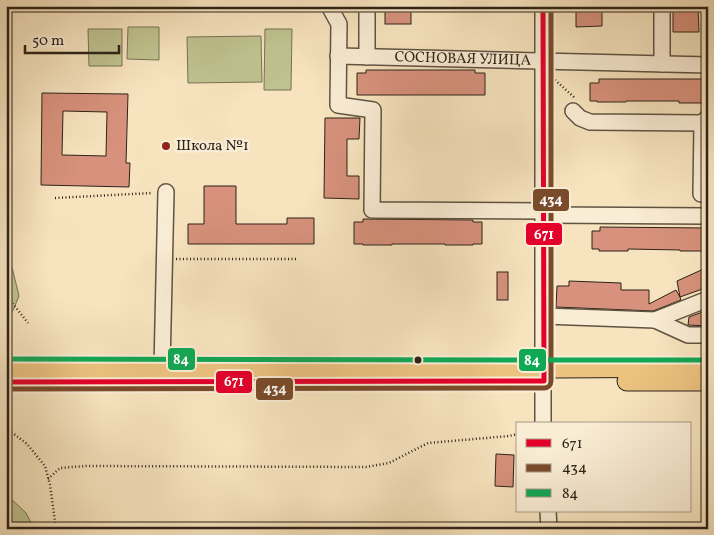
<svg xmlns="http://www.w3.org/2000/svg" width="714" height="535" font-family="Vollkorn,serif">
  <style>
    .green { fill: #bfc390; stroke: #767354 }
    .building { fill: #d7917c; stroke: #2d2319; fill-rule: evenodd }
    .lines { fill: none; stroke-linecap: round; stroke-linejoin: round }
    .minor-casing { stroke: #605342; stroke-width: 18 }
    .major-casing { stroke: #2d2319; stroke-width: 21 }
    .path { stroke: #2d2319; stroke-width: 2.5; stroke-dasharray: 1 2.5; stroke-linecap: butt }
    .minor { stroke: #faedd5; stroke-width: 15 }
    .major { stroke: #ecc280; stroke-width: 19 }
    .bus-1-casing { stroke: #faedd5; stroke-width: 9 }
    .bus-2-casing { stroke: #faedd5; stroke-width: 9 }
    .bus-3-casing { stroke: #faedd5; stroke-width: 9 }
    .bus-1 { stroke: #e4002b; stroke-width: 5 }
    .bus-2 { stroke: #7a4b2a; stroke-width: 5 }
    .bus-3 { stroke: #10a855; stroke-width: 5 }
    .poi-dot { fill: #8f2418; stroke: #faedd5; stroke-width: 2 }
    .bus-dot { fill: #2d2319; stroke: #faedd5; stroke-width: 2 }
    .labels { text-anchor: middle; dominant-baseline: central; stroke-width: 5; stroke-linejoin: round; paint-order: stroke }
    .street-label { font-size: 15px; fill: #2d2319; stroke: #faedd5 }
    .poi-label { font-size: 15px; fill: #2d2319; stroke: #faedd5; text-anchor: start }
    .line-badge { stroke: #faedd5; stroke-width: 2 }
    .badge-label { font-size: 14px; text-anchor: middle; font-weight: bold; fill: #fff }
  </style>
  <rect width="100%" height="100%" fill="#f7e4bf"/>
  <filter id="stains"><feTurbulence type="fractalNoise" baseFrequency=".004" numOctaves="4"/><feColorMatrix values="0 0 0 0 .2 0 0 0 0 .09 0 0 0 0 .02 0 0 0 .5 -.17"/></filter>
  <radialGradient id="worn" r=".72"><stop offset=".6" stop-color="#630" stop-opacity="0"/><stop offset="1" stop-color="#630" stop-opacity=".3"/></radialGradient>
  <!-- green -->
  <g class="green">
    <polygon points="128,27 159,27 159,60 127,59"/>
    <polygon points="88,29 122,29 122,66 89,66"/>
    <polygon points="265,29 292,29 291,90 264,90"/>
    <polygon points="261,36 262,82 188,83 187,37"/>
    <polygon points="6,259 11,263 19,296 6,327"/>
    <polygon points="6,494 26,513 34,529 6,529"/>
  </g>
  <!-- building -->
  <g class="building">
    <rect x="385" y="6" width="26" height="18"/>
    <polygon points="581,6 602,6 602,26 576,27 576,7 581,7"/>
    <polygon points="673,6 698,6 699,32 673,32"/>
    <polygon points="366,70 475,70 475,73 485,73 485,95 357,95 357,73 366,73"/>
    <polygon points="599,79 706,79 706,83 708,83 708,101 707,103 679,103 679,101 626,101 626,102 597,102 597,101 590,101 590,83 599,83"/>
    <path d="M42,93L128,94L126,163H130L129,187L41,185ZM63,111L107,112L106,156L62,155Z"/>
    <polygon points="325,118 360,118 359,139 347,139 347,176 359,176 359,199 324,198"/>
    <polygon points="204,186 236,186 236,224 287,224 287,218 314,218 314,244 188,244 188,224 204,224"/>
    <polygon points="363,219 473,220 473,222 482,222 482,244 473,244 473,245 445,245 445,244 392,244 392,245 363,245 363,244 354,244 354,222 363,222"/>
    <polygon points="600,227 708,228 708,251 680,251 680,250 628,249 628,251 599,251 599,249 592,249 592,231 600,231"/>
    <polygon points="708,267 708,287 680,297 681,300 653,311 556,307 557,286 569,286 569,281 621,283 621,290 649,290 649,304 676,290 680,297 677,281"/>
    <rect x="497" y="272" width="11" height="28"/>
    <polygon points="708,310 708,326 688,325 689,317"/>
    <polygon points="496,454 514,455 513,487 495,486"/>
  </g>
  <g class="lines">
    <!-- minor casing -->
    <g class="minor-casing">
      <g id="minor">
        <polyline points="329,6 339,24 338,105 373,110 372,210 543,211"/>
        <polyline points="662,6 662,64"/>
        <path id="s1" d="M338,56L708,65"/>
        <polyline points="367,57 367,6"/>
        <polyline points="573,111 580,118 590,122 702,123"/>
        <polyline points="701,194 702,123 708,117"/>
        <polyline points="544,215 708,216"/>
        <polyline points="544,316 655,320 688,335 708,335"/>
        <polyline points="655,320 708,299"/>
        <polyline points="162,367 166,192"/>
        <polyline points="543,424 543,6"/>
        <polyline points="548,511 549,529"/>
      </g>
    </g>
    <!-- major casing -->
    <g class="major-casing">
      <g id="major">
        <polyline points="6,366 561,368 708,367"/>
        <polyline points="627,381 708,381"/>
        <polyline points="6,382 542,381"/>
      </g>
    </g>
    <!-- path -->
    <g class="path">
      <polyline points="555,80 575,98"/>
      <polyline points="55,198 152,193"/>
      <polyline points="176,259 296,259"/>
      <polyline points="6,287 13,304 28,323"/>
      <polyline points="6,428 27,444 45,466 50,485 56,529"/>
      <polyline points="48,479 60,468 86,466 366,467 389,463 428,443 509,436 518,434"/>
    </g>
    <!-- minor -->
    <use href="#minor" class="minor"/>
    <!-- major -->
    <use href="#major" class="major"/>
    <!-- bus-1 casing -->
    <g class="bus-1-casing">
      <polyline id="bus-1" points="6,382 544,381 543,6"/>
    </g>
    <!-- bus-2 casing -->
    <g class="bus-2-casing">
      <path id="bus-2" d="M6,389L544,388C548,388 551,385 551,381V6"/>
    </g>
    <!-- bus-3 casing -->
    <g class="bus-3-casing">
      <polyline id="bus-3" points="6,359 561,360 708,360"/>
    </g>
    <!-- bus-1 -->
    <use href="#bus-1" class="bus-1"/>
    <!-- bus-2 -->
    <use href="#bus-2" class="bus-2"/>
    <!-- bus-3 -->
    <use href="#bus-3" class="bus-3"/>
  </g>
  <!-- markers -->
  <circle class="poi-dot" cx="166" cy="146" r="5"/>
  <circle class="bus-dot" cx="418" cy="360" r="4.5"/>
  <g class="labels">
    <!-- street labels -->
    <g class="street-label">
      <text stroke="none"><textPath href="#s1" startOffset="125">СОСНОВАЯ УЛИЦА</textPath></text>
    </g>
    <!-- poi labels -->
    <g class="poi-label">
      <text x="176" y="146">Школа №1</text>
    </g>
  </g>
  <g class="line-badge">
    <rect x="532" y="188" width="38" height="24" rx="5" fill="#7a4b2a"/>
    <rect x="525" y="222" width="38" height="24" rx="5" fill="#e4002b"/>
    <rect x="167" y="347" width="29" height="24" rx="5" fill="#10a855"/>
    <rect x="518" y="348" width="29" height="24" rx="5" fill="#10a855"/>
    <rect x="215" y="370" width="38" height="24" rx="5" fill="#e4002b"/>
    <rect x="255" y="377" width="39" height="24" rx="5" fill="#7a4b2a"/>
  </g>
  <g class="badge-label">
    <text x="551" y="204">434</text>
    <text x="544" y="239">671</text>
    <text x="181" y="364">84</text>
    <text x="532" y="365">84</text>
    <text x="234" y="386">671</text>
    <text x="275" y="393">434</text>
  </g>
  <!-- margin -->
  <rect width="714" height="535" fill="none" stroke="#f7e4bf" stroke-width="25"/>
  <rect x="8" y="8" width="699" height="520" fill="none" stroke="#2d2319" stroke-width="2.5"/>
  <rect x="12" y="12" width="689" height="510" fill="none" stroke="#2d2319"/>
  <!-- legend -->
  <rect x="516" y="422" width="175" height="90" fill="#faedd5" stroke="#a89c8a"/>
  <rect x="526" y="439" width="25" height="8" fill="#e4002b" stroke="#a89c8a"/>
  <text x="562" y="448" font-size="15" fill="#2d2319">671</text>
  <rect x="526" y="464" width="25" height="8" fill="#7a4b2a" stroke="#a89c8a"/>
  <text x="562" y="472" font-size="15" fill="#2d2319">434</text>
  <rect x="526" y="489" width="25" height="8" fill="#10a855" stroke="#a89c8a"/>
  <text x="562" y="498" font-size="15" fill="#2d2319">84</text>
  <!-- scale -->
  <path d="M25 45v8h94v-8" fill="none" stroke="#2d2319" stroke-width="2.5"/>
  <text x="32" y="45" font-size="15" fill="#2d2319" stroke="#faedd5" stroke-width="4" paint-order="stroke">50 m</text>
  <rect width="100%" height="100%" filter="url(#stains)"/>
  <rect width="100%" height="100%" fill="url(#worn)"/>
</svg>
